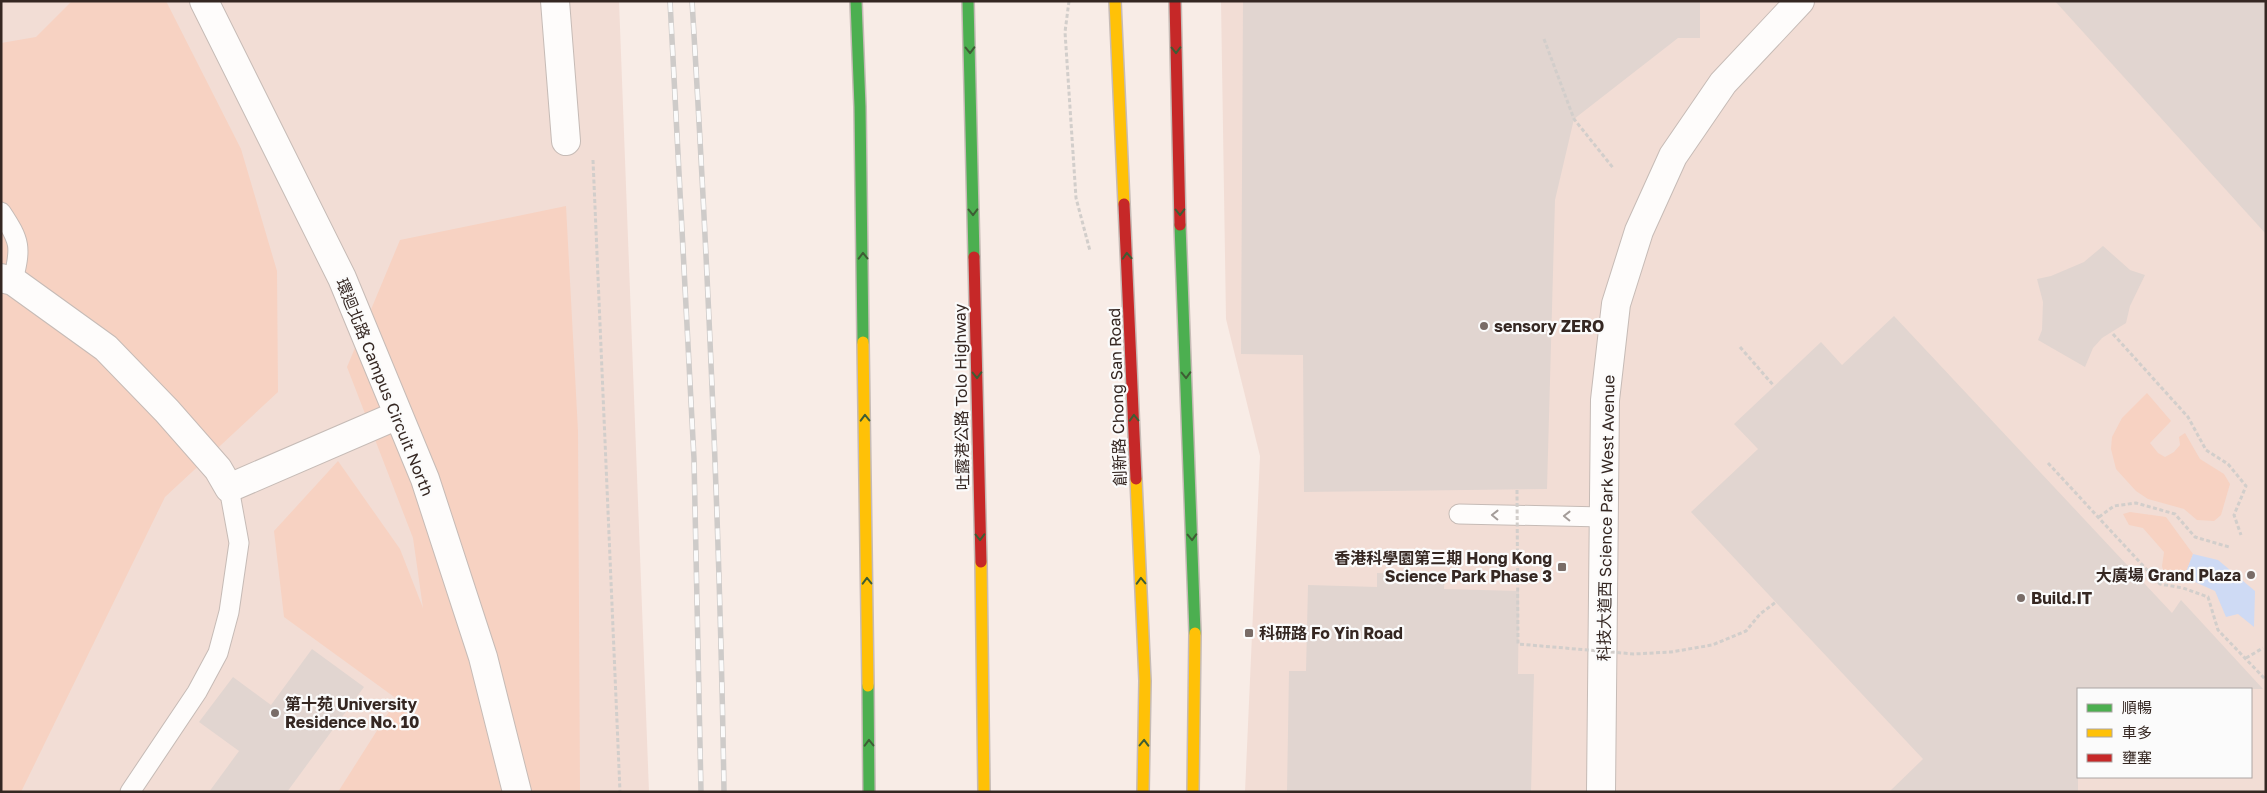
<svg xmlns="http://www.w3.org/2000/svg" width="2267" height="793" font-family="'Golos Text','Noto Sans TC',sans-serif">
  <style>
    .built { fill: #f2ddd5; fill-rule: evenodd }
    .green { fill: #f7d2c2 }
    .water { fill: #cedaf4 }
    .building { fill: #e1d5d0 }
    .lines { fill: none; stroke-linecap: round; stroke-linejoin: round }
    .lane-casing { stroke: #c6bbb6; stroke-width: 21 }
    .street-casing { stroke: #c6bbb6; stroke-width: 30 }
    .fast-casing { stroke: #c6bbb6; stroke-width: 14 }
    .slow-casing { stroke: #c6bbb6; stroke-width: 14 }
    .jam-casing { stroke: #c6bbb6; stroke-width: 14 }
    .path { stroke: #d2cecb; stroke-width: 3; stroke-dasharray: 4 2.5; stroke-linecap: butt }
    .lane { stroke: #fefcfb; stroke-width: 19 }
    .street { stroke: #fefcfb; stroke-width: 28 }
    .fast { stroke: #4caf50; stroke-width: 11 }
    .slow { stroke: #ffc107; stroke-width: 11 }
    .jam { stroke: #c62828; stroke-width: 11 }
    .rail-casing { stroke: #cecbc9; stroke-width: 5.5 }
    .rail { stroke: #fbfbfb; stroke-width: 4; stroke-dasharray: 11; stroke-linecap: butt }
    .path-bridge { stroke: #d2cecb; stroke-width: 3; stroke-dasharray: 4 2.5; stroke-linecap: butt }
    .oneway { stroke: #3e5d34 }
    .oneway2 { stroke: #a49c99 }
    .poi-dot { fill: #796c67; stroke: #fbfbfb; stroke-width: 2 }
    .labels { text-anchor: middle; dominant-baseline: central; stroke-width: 4.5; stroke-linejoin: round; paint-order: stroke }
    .poi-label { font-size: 16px; font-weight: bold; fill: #352722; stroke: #fbfbfb; text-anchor: start }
    .street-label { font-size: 16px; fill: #352722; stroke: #fbfbfb }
  </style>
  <rect width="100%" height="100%" fill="#f8ece6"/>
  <!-- built -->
  <g class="built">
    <polygon points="1,1 619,1 649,792 1,792"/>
    <path d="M1221,1H2266V792H1245L1260,456L1226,319ZM2078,689H2251V777H2078Z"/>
  </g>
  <!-- green -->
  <g class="green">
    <polygon points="72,1 166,1 241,149 277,271 278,392 165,497 21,792 1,792 1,43 36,37"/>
    <polygon points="566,206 578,431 580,792 338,792 397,699 284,617 274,531 338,461 400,549 423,608 413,538 347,367 400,240"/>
    <polygon points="2147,393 2171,421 2150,443 2158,453 2165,457 2174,452 2180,445 2179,437 2185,433 2200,459 2224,474 2230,484 2221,515 2214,521 2197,520 2184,509 2148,499 2136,491 2116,469 2111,449 2112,437 2122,418"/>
    <polygon points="2130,512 2166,517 2193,554 2184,577 2177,580 2164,573 2162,566 2164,552 2143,528 2129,525 2123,514"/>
  </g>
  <!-- water -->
  <polygon class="water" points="2193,554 2218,560 2255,591 2254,627 2238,614 2226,617 2215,591 2184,577"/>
  <!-- building -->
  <g class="building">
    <polygon points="1243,1 1700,1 1700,38 1678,38 1574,119 1555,200 1547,489 1304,492 1303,355 1241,354"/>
    <polygon points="2055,1 2266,1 2266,234 2227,191"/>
    <polygon points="2103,246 2130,270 2145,275 2130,306 2126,323 2102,338 2093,348 2085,367 2038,340 2042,330 2043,302 2037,279 2051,276 2084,262"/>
    <polygon points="1894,316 2172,613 2181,600 2263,689 2078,689 2078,792 1889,792 1923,759 1691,512 1758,449 1734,424 1821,342 1842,365"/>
    <polygon points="1377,573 1445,575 1444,589 1519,591 1518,674 1534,674 1531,792 1287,792 1289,671 1306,671 1308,585 1377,587"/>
    <polygon points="312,649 364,687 287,792 209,792 239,751 199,722 233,677 271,705"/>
  </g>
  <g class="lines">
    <!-- lane casing -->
    <g class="lane-casing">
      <g id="lane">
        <path d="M1,212C21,242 21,247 13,281"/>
        <polyline points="1459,514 1604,517"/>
        <polyline points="130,792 197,692 218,653 229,612 239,543 229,488"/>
      </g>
    </g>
    <!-- street casing -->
    <g class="street-casing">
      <g id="street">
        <polyline points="204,1 342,278 425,479 483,657 517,792"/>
        <polyline points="555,1 566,141"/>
        <polyline points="1,278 13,281 106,348 167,411 218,469 229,488 398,415"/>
        <polyline points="1601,792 1605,400 1616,304 1639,231 1673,156 1723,83 1800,1"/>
      </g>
    </g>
    <!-- fast casing -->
    <g class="fast-casing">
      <g id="fast">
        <polyline points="856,1 860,107 863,342"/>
        <polyline points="968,1 974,257"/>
        <polyline points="1180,225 1195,633"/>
        <polyline points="868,686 869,792"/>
      </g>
    </g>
    <!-- slow casing -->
    <g class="slow-casing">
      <g id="slow">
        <polyline points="1115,1 1124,204"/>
        <polyline points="863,342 868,686"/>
        <polyline points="1136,479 1145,681 1143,792"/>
        <polyline points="981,562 984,792"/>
        <polyline points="1193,792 1195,633"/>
      </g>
    </g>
    <!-- jam casing -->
    <g class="jam-casing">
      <g id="jam">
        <polyline points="1175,1 1180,225"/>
        <polyline points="1124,204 1136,479"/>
        <polyline points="974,257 981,562"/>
      </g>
    </g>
    <!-- path -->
    <g class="path">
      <polyline points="1069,1 1065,32 1076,198 1090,251"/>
      <polyline points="1544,39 1574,119 1614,169"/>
      <polyline points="593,160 620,792"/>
      <polyline points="2113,334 2188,417 2206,450 2228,464 2246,486 2234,515 2241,535"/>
      <polyline points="1740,347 1774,386"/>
      <polyline points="2048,463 2160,584 2183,588 2208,597 2218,630 2266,680"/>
      <polyline points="2099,517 2114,506 2136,503 2175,514 2195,537 2229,547"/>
      <polyline points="2246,658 2263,648"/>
    </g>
    <!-- lane -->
    <use href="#lane" class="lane"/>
    <!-- street -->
    <use href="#street" class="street"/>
    <!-- fast -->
    <use href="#fast" class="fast"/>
    <!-- slow -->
    <use href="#slow" class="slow"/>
    <!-- jam -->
    <use href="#jam" class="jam"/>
    <!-- rail casing -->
    <g class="rail-casing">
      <g id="rail">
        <polyline points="670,1 694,459 701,792"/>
        <path d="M692,1C708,265 720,528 724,792"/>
      </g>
    </g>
    <!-- rail -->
    <use href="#rail" class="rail"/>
    <!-- path-bridge -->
    <polyline class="path-bridge" points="1517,490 1518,644 1634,654 1671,652 1712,645 1746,631 1760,614 1776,602"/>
  </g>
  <!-- one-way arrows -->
  <defs><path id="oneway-chevron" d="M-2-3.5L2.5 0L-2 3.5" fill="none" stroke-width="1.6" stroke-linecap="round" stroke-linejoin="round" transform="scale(1.25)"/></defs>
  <g class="oneway">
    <use href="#oneway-chevron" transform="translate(970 50) rotate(89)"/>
    <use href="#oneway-chevron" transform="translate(1176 50) rotate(89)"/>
    <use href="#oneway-chevron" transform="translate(973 212) rotate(89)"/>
    <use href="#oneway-chevron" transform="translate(1180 212) rotate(89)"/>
    <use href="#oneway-chevron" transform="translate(863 256) rotate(-91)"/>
    <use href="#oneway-chevron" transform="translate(1127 256) rotate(-93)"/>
    <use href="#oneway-chevron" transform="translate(977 375) rotate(89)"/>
    <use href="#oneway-chevron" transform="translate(1186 375) rotate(88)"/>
    <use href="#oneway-chevron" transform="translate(865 418) rotate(-91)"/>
    <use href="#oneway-chevron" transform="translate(1134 418) rotate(-92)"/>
    <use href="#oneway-chevron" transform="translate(980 537) rotate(89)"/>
    <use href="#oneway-chevron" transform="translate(1192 537) rotate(88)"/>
    <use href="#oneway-chevron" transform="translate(867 581) rotate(-91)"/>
    <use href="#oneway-chevron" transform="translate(1141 581) rotate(-92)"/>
    <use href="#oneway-chevron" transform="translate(869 743) rotate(-91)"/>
    <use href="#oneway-chevron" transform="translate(1144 743) rotate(-89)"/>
  </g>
  <g class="oneway2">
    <use href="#oneway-chevron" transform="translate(1495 515) rotate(-179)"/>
    <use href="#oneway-chevron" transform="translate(1567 516) rotate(-179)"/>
  </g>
  <!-- markers -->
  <g class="poi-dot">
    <circle cx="1484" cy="326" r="5"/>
    <rect x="1557" y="562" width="10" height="10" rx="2.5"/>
    <circle cx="2251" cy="575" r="5"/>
    <circle cx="2021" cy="598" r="5"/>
    <rect x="1244" y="628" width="10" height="10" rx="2.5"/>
    <circle cx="275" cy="713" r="5"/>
  </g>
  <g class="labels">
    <!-- poi labels -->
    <g class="poi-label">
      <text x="1494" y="326">sensory ZERO</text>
      <text x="1552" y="558" text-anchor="end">香港科學園第三期 Hong Kong<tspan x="1552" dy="18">Science Park Phase 3</tspan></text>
      <text x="2241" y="575" text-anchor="end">大廣場 Grand Plaza</text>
      <text x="2031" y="598">Build.IT</text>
      <text x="1259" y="633">科研路 Fo Yin Road</text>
      <text x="285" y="704">第十苑 University<tspan x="285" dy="18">Residence No. 10</tspan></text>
    </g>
    <!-- street labels -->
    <g class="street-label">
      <text transform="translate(385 387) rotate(68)">環迴北路 Campus Circuit North</text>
      <text transform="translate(961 397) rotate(-91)">吐露港公路 Tolo Highway</text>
      <text transform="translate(1117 397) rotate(-92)">創新路 Chong San Road</text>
      <text transform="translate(1606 518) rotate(-89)">科技大道西 Science Park West Avenue</text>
    </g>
  </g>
  <!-- border -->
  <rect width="2267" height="793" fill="none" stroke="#352722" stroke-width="5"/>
  <!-- legend -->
  <rect x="2077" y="688" width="175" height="90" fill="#fbfbfb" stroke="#aca6a4"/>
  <rect x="2087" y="704" width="25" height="8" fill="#4caf50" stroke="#aca6a4"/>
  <text x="2122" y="713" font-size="15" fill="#352722">順暢</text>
  <rect x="2087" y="729" width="25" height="8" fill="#ffc107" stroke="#aca6a4"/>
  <text x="2122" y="738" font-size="15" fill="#352722">車多</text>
  <rect x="2087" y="754" width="25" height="8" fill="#c62828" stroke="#aca6a4"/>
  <text x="2122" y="763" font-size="15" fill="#352722">壅塞</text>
</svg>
